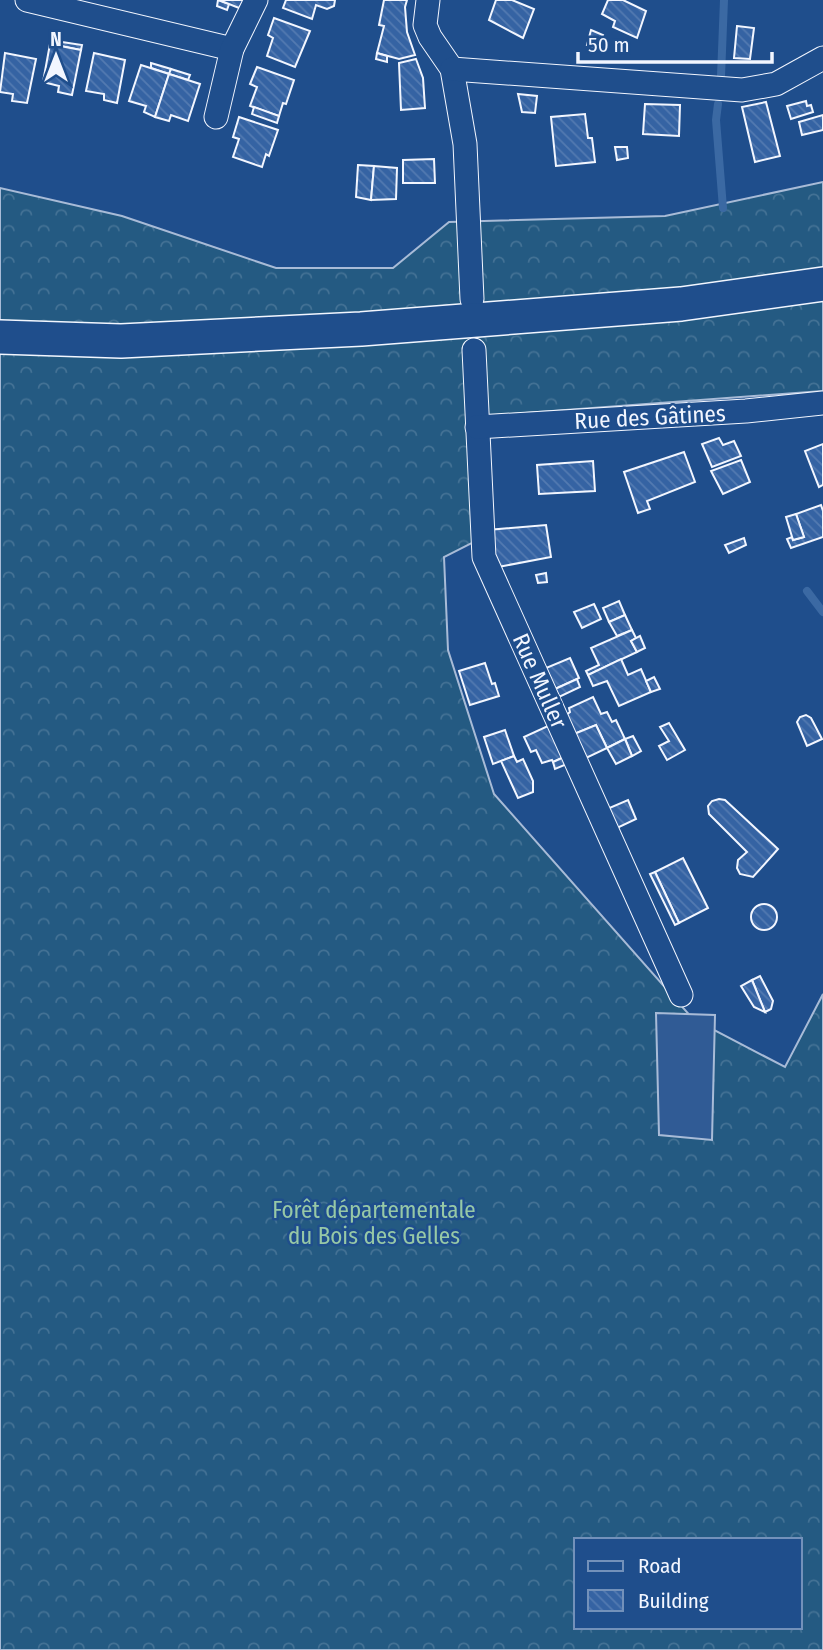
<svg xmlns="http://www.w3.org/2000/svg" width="823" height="1650" font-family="'Fira Sans Condensed',sans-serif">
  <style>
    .forest { fill: url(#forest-crowns); stroke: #a8bbd7; stroke-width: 2; fill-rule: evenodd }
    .parking { fill: #305b95; stroke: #a8bbd7; stroke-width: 2 }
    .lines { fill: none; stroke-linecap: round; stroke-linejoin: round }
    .stream { stroke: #3b69a3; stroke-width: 8 }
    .building { fill: url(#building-back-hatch); stroke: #f2f6ff; stroke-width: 2 }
    .street-casing { stroke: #f2f6ff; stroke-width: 25 }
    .secondary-casing { stroke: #f2f6ff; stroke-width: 36 }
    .street { stroke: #1f4e8c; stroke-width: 23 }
    .secondary { stroke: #1f4e8c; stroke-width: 33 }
    .labels { text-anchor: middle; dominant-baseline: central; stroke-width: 5; stroke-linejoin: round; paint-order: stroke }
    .street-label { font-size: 23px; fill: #f2f6ff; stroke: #1f4e8c }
    .park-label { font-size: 23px; fill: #97c8a6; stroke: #1f4e8c }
  </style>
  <defs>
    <pattern id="forest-crowns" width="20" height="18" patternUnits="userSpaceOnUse" patternTransform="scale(1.75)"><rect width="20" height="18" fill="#245a82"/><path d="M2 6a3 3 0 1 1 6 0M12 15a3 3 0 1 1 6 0" fill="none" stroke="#447295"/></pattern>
    <pattern id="building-back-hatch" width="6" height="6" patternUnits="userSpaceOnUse" patternTransform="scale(1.75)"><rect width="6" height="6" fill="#3563a3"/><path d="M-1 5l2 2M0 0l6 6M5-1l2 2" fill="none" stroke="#537ab1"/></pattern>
  </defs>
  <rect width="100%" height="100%" fill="#1f4e8c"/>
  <!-- forest -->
  <path class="forest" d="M823,182V391L471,417L472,543L444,557L448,650L494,794L693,1019L785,1067L823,994V1650H0V188L122,216L276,268H393L449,222L665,216ZM576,1540H800V1627H576Z"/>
  <!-- parking -->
  <polygon class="parking" points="656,1013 715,1015 712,1140 659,1135"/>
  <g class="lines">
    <!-- stream -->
    <g class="stream">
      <polyline points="721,76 724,0"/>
      <polyline points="718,104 716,120 723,208"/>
      <polyline points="807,591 823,612"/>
    </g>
  </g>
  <!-- building -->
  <g class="building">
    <polygon points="218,0 229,4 227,10 217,6"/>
    <polygon points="219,0 244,0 239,8"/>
    <polygon points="286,0 335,0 334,6 327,9 316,5 312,19 283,8"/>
    <polygon points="384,0 407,0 405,7 407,32 415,55 399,59 377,53 384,26 379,25"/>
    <polygon points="496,0 512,0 534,9 523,38 489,20"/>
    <polygon points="608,0 623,0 646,11 637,38 613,27 615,21 602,14"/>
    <polygon points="274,18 310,31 295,67 267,56 273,38 268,35"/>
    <polygon points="737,26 754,28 750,59 734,58"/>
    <polygon points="591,30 603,35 599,48 587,45"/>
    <polygon points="62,42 82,45 81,50 61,46"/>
    <polygon points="50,44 81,50 72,95 58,92 59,86 43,82"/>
    <polygon points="5,53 36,59 27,103 12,101 13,94 0,92"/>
    <polygon points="94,53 125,60 117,103 104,100 104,94 86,91"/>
    <polygon points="377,53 387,56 387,62 376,59"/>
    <polygon points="416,59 423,78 425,108 401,110 399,63"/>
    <polygon points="151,63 171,69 169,74 151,68"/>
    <polygon points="141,65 169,74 155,117 144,112 146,106 129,101"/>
    <polygon points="257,67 294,80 286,104 283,103 279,116 250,106 257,87 250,84"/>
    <polygon points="171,69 190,75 188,80 169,74"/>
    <polygon points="169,74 200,84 188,121 171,115 169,121 155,117"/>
    <polygon points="518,94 537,96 535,113 522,112"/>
    <polygon points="806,101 807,106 811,105 813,112 791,119 787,106"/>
    <polygon points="766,102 780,156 755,162 742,107"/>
    <polygon points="645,104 680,105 679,136 643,134"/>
    <polygon points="254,107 279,116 277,123 252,114"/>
    <polygon points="585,114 588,138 592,138 595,162 556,166 551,117"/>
    <polygon points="823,115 823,130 802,135 799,122"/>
    <polygon points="239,117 278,130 269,156 266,154 262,167 233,157 239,139 233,137"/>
    <polygon points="615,147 627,147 628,158 617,160"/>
    <polygon points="434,159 435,183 403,183 403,160"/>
    <polygon points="358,165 374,166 371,200 356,197"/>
    <polygon points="374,166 397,168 396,199 371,200"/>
    <polygon points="719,438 723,445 734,441 741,456 712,467 702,444"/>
    <polygon points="823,444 823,485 819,487 805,451"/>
    <polygon points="684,452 695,482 647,501 650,509 638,513 624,472"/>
    <polygon points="741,460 750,482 723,494 711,471"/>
    <polygon points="593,461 595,491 539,494 537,465"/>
    <polygon points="821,505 823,511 823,537 791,548 787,539 792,537 793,540 804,537 796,514"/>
    <polygon points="796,514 804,537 793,540 786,517"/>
    <polygon points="546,525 551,557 498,567 488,530"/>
    <polygon points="744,538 746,545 729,553 725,545"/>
    <polygon points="546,573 547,582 538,583 536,575"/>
    <polygon points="619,601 625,615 609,622 603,608"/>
    <polygon points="594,604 601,619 582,628 574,612"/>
    <polygon points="625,615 632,630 617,636 609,622"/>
    <polygon points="632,630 636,638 631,641 637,652 588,675 586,671 599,665 591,648"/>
    <polygon points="640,636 645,648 637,652 631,641"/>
    <polygon points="570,658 579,678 555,689 546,668"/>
    <polygon points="621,659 628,675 641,669 651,692 619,706 607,681 593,686 588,675"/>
    <polygon points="485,663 492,684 495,683 499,696 470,705 459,671"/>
    <polygon points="654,677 660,689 651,692 646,681"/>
    <polygon points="577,679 580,687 559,697 555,689"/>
    <polygon points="593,697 601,714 607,712 612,722 616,720 625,739 607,748 596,725 574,734 566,715 570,712 569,708"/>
    <polygon points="806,715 811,718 822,739 807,746 797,722 800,717"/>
    <polygon points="669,723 685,750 667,760 659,746 669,741 660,727"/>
    <polygon points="550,725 564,757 553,762 552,760 542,763 536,750 531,752 524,737"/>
    <polygon points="596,725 607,748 584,759 574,734"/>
    <polygon points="505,730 514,756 493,764 484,737"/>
    <polygon points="633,736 641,751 632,756 625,739"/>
    <polygon points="625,739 632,756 616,764 607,748"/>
    <polygon points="514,756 517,762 523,759 533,781 533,792 518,798 501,761"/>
    <polygon points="564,757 567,764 555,769 553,762"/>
    <polygon points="719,799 725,800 778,849 753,877 740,874 737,868 738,860 747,852 709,814 708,806 712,801"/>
    <polygon points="628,800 636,819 615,829 607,809"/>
    <polygon points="683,858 708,908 679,923 655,872"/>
    <polygon points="655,872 679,923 675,925 650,874"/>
    <circle cx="764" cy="917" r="13"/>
    <polygon points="760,976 773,1001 771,1009 765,1012 752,980"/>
    <polygon points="752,980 765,1012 754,1007 741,986"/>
  </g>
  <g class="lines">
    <!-- street casing -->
    <g class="street-casing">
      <g id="street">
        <polyline points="27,0 232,49"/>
        <polyline points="428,0 425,25 430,37 452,69 465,144 472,299"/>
        <polyline points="452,69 742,90 776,84 823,58"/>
        <polyline points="216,117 232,49 256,0"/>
        <polyline points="474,350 484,557 681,995"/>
        <polyline points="477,427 746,411 823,403"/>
      </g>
    </g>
    <!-- secondary casing -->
    <g class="secondary-casing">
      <polyline id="secondary" points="0,337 121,341 361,329 681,304 823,284"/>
    </g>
    <!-- street -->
    <use href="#street" class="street"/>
    <!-- secondary -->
    <use href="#secondary" class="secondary"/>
  </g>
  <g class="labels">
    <!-- street labels -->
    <g class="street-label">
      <text transform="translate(650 417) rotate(-3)">Rue des Gâtines</text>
      <text transform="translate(540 681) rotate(66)">Rue Muller</text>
    </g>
    <!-- park labels -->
    <g class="park-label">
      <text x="374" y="1210">Forêt départementale<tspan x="374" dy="26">du Bois des Gelles</tspan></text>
    </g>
  </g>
  <!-- legend -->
  <rect x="574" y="1538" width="228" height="91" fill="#1f4e8c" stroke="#7391ba" stroke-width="2"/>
  <rect x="588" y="1561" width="35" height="10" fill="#1f4e8c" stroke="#7391ba" stroke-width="2"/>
  <text x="638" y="1573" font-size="21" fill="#f2f6ff">Road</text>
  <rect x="588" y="1590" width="35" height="21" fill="url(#building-back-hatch)" stroke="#7391ba" stroke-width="2"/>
  <text x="638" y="1608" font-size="21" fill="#f2f6ff">Building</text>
  <!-- north arrow -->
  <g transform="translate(56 56)" stroke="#1f4e8c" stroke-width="5" paint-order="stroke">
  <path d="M0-5L12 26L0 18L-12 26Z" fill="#f2f6ff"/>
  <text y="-10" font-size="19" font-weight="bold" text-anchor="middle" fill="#f2f6ff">N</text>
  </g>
  <!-- scale -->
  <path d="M578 52v10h194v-10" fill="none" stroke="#f2f6ff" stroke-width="3.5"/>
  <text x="588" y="52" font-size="21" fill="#f2f6ff" stroke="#1f4e8c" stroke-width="5" paint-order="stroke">50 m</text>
</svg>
